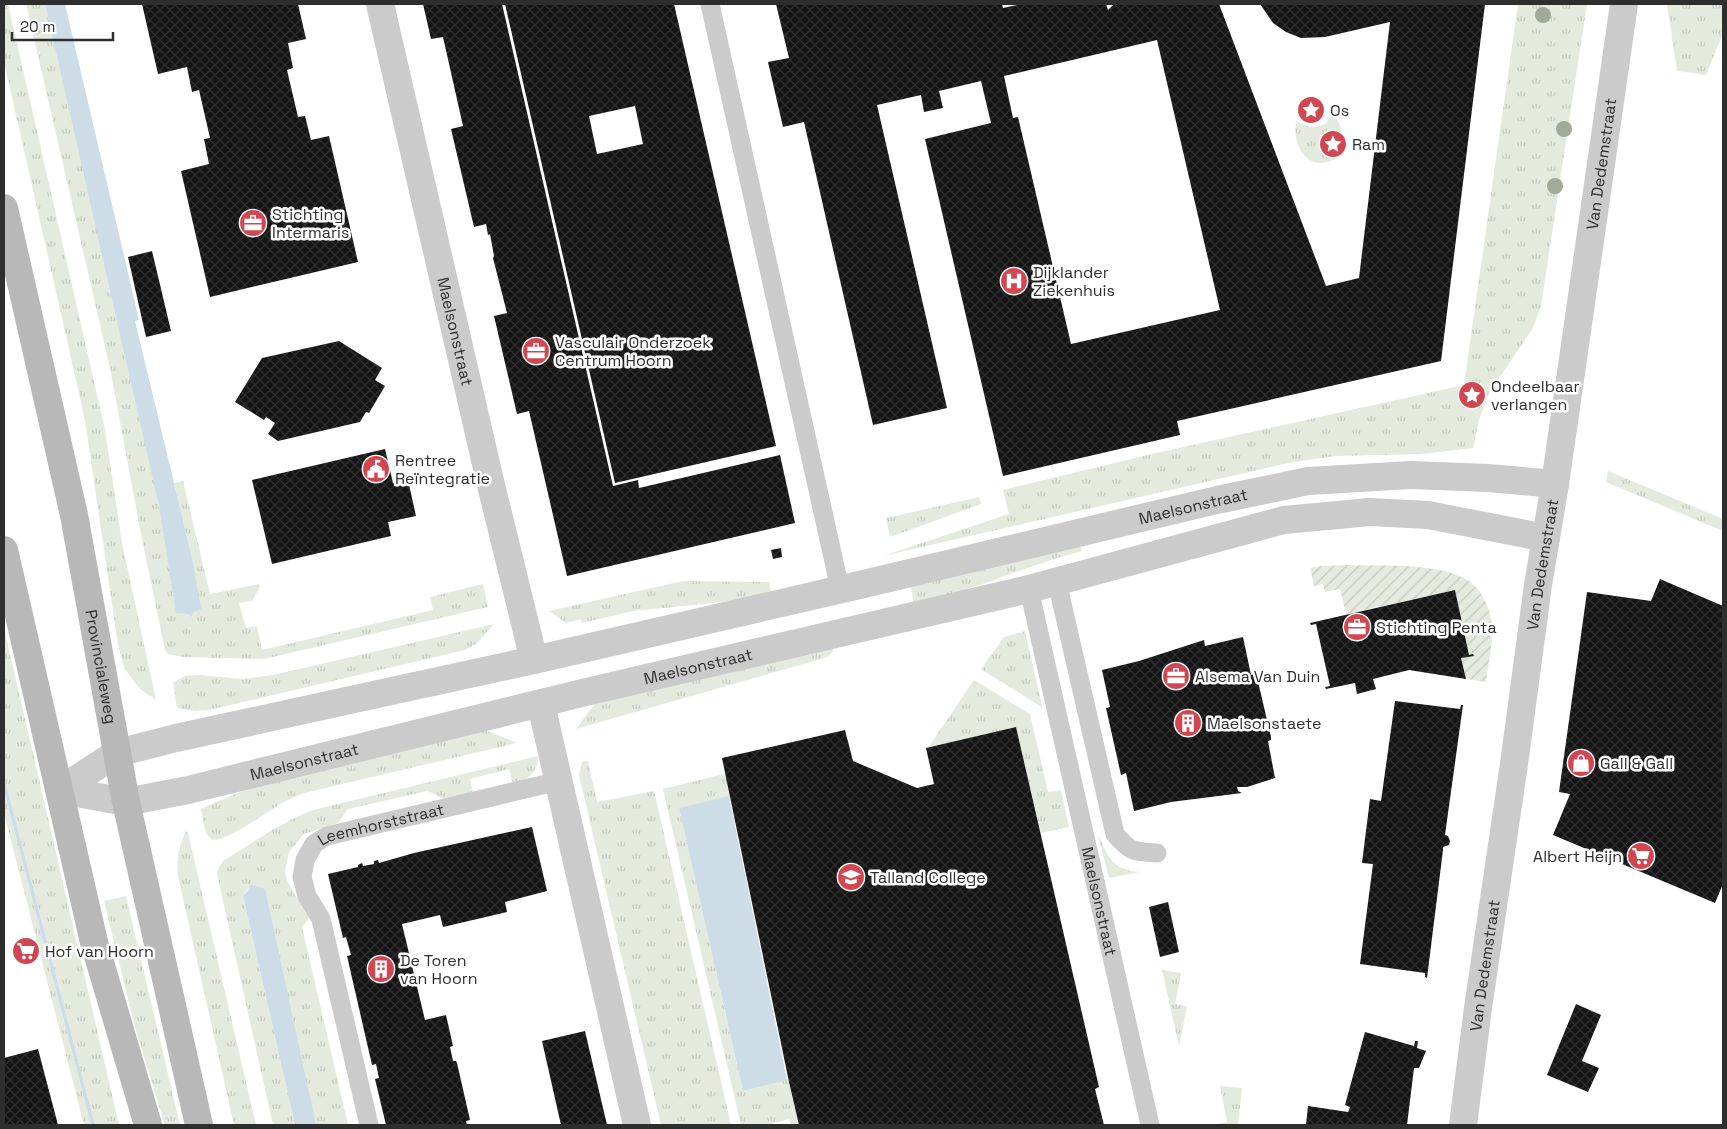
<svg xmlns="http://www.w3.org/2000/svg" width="1727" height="1129" font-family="'Space Grotesk',sans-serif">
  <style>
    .grass { fill: url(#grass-tufts) }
    .garden { fill: url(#garden-furrows) }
    .water { fill: #ccdde7 }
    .building { fill: url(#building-cross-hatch); fill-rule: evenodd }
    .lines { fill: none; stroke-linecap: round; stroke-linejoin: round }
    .service { stroke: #cbcbcb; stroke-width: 19 }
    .minor { stroke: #cbcbcb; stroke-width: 28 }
    .tertiary { stroke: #cbcbcb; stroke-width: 28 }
    .secondary { stroke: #b8b8b8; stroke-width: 28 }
    .tree { fill: #a0aa96 }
    .labels { text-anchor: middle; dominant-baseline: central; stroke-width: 5; stroke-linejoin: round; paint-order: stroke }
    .poi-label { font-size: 16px; fill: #2e2e2e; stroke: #fff; text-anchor: start }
    .street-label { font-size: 16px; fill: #2e2e2e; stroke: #fff }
  </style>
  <defs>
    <pattern id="grass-tufts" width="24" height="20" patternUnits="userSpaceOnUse" patternTransform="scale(1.25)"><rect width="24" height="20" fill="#e4eade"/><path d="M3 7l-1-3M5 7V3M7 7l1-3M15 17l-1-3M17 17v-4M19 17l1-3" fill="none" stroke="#c4c9bf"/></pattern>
    <pattern id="garden-furrows" width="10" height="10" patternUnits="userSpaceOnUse" patternTransform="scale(1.25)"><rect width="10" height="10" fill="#e4eade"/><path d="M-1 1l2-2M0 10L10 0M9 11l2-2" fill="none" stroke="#c4c9bf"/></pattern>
    <pattern id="building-cross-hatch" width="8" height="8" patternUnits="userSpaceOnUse" patternTransform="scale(1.25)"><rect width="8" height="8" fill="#151515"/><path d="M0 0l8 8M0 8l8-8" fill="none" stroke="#2f2f2f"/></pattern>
  </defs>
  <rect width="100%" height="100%" fill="#fff"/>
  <!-- grass -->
  <g class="grass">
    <polygon points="4,4 8,4 105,430 122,543 156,700 140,689 124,668 118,645 85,420 4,62"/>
    <polygon points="26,4 45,4 132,382 183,614 193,613 200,609 193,562 174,483 183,481 210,594 259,584 260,587 252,601 239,603 246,628 257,626 262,650 433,610 430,597 483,584 488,607 264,659 183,657 168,654 165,650 141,534 110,368"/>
    <polygon points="1518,4 1587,4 1541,306 1533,328 1489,393 1479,420 1473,448 1422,454 1336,456 1288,463 883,556 1009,514 1003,490 1152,454 1464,385"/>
    <polygon points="1667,4 1723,4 1723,33 1706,75 1677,71"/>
    <path d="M1331,111C1345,130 1344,134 1339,157C1310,175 1292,149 1296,121C1308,128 1315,129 1327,123Z"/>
    <polygon points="1608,471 1723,519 1723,531 1606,482"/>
    <polygon points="979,497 981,504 890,537 886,518"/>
    <path d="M1079,543L1082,551C1025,566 971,591 914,605L910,581Z"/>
    <polygon points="683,581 769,582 771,592 752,599 633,611 582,623 581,619 566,623 549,611"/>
    <polygon points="494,624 476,644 465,650 209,710 195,711 177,708 173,683 185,676 199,675 243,679 273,675"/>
    <polygon points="4,628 119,1125 95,1125 4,776"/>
    <polygon points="1025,631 1043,710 1040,706 981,669 1004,637"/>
    <polygon points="832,643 833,651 828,657 576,729 597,701"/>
    <polygon points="974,680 1030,714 1048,792 1061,790 1069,827 1041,833 1016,727 928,748"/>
    <path d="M483,729L517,743L304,793C298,796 292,798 286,801C273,807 222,846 211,839C203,833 203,817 201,809C288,768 389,751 483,729Z"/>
    <path d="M538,756C539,772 526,781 513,784L509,769L470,779L473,793L445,799L427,791L348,809L338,823L304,834L289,852L285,870L287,881L309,918L302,927L348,1125H316L307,1089L248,889L243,896L295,1125H273L217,874L219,867L223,861C253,843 281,822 313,810Z"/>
    <polygon points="588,761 597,802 654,791 731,1125 661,1125 579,775 582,762"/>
    <polygon points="728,773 732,797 679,808 743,1091 788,1079 799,1125 791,1125 789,1119 767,1125 741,1125 663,789"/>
    <polygon points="4,791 91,1125 84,1125 4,813"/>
    <path d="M186,831L188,833L256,1125H234L178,876C176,859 179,846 186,831Z"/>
    <path d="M1098,835C1109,858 1112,870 1140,872L1109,878Z"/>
    <polygon points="126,896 180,1125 165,1125 135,1027 104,901"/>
    <polygon points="1162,970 1181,973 1175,1004 1187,1006 1179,1046"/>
    <polygon points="1220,1086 1242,1088 1238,1125 1213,1125 1227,1122"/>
  </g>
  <!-- garden -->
  <path class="garden" d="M1347,565C1379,566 1436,563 1464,578C1481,587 1490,607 1492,625C1493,644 1488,664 1486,682L1466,679L1461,658L1473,655V654L1469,655L1455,590L1346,614L1340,589L1325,592L1323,584L1314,586L1310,568L1321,566Z"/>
  <!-- water -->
  <g class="water">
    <polygon points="45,4 65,4 139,320 135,321 193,562 201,609 193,613 191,617 188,614 176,613 159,506"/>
    <polygon points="4,776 95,1125 91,1125 4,791"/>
    <polygon points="729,796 787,1080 743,1091 679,808"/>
    <path d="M250,884C255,887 260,886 265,889L316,1125H295L243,896L249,889Z"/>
  </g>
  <!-- building -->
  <g class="building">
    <polygon points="142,4 298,4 306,39 288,43 293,68 287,70 298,117 305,116 311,140 329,136 358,262 210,297 181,171 209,164 204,139 210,138 199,90 192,92 187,67 158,74"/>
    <polygon points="423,4 502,4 613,486 638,480 639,488 780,455 795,523 567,576 529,411 517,414 494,316 507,313 493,258 494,256 490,234 488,235 486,224 474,227 451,129 463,126 443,37 431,39"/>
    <path d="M505,4H674L776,446L615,483ZM635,106L643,144L597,154L589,116Z"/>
    <path d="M776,4H1002L1003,8L1021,4H1106L1108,10L1114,4H1219L1326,286L1359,278L1390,22L1325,37L1301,38L1286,32L1273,23L1260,4H1485L1441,361L1177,421L1180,435L1003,476L925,139L991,123L981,81L939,91L943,108L924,112L921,95L877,105L947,408L873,425L804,122L783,127L768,62L789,58ZM1157,40L1220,310L1071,344L1018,117L1013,118L1004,76Z"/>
    <polygon points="152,251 171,331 146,337 128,257"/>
    <polygon points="339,341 382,368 375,380 385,386 369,413 366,412 360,422 278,441 268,434 275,423 266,417 264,420 235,402 262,358"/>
    <polygon points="385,449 393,483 408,480 416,516 388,522 391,536 272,564 252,480"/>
    <polygon points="781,548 782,557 773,559 771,550"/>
    <polygon points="1660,579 1723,606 1723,884 1715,903 1553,835 1570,794 1559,792 1587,592 1651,601"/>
    <polygon points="1455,590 1469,655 1473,654 1474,656 1461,658 1466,679 1409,670 1373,679 1376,689 1357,694 1355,683 1326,689 1325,687 1330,686 1316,624 1311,625 1310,623"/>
    <polygon points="1243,637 1251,675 1256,673 1271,737 1271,740 1268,741 1275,778 1247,787 1237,787 1238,791 1242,793 1171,802 1134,811 1126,773 1121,775 1106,708 1110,707 1102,670 1139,661 1204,640 1205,646"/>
    <polygon points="1395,701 1460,709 1461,705 1463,705 1445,835 1448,836 1450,841 1449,845 1443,847 1443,850 1427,978 1425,977 1425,973 1360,964 1373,864 1362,863 1370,799 1381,801"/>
    <polygon points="1016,727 1099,1087 1095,1089 1104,1125 799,1125 789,1082 722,758 845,730 853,761 917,788 934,784 926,748"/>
    <polygon points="532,827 547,891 505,902 507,912 443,927 440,915 402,924 425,1020 446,1015 453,1046 450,1047 453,1061 456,1061 457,1063 470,1120 466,1121 467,1125 386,1125 375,1079 379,1078 376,1064 372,1065 347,956 351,955 346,937 343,938 328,874 358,867 358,865 362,863 363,866 374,864 374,861 378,860 379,863 414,853"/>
    <polygon points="1168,902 1179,952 1160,957 1149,907"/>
    <polygon points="1576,1004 1601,1015 1582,1061 1599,1068 1588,1092 1547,1075"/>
    <polygon points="585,1031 607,1125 561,1125 542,1041"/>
    <polygon points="1365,1032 1414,1046 1415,1041 1418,1041 1417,1048 1426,1051 1419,1068 1414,1068 1407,1125 1306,1125 1308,1106 1348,1112 1350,1107 1345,1105"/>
    <polygon points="38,1049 58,1125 4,1125 4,1058"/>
  </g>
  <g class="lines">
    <!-- service -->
    <g class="service">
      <polyline points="710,4 840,589"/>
      <path d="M1057,582L1115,834C1130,852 1134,852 1157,853"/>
      <path id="s1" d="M1029,589L1150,1125"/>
      <path id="s2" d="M369,1125L321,919L307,896L302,877L305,860L314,844L327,836L559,781"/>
    </g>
    <!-- minor -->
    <g class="minor">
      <path id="s3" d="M380,4L490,481L534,660"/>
      <polyline points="541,704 637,1125"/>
      <path id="s4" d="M60,790L117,753L176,738L534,660L851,587L1217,500L1308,481L1411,475L1488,478L1555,484"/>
      <path id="s5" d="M60,790L126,802L188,790L586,692L1029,589L1284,520L1370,512L1428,515L1546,538"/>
    </g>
    <!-- tertiary -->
    <path class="tertiary" id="s6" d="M1463,1125L1478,1008L1514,764L1538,585L1555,484L1624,4"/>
    <!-- secondary -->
    <g class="secondary">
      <path id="s7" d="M4,208L74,515L126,802L199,1125"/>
      <polyline points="4,550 94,942 148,1125"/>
    </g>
  </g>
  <!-- trees -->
  <g class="tree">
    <circle cx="1543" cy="15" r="8"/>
    <circle cx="1564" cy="129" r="8"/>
    <circle cx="1555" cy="186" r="8"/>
  </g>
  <!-- icons -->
  <defs>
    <g id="sight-disc" transform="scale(1.4375)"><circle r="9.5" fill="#d04651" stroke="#fff"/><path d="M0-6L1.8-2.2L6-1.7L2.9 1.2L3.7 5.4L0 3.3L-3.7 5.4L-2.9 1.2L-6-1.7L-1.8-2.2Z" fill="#fff"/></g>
    <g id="office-disc" transform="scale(1.4375)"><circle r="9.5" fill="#d04651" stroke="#fff"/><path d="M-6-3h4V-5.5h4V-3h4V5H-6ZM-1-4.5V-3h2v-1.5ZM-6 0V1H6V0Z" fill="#fff"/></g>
    <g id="hospital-disc" transform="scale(1.4375)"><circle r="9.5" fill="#d04651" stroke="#fff"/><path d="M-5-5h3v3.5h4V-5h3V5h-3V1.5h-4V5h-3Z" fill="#fff"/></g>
    <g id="civic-disc" transform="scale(1.4375)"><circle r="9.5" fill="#d04651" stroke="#fff"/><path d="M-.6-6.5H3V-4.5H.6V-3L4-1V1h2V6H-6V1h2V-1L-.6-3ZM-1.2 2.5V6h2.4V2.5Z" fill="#fff"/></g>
    <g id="building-disc" transform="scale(1.4375)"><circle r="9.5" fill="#d04651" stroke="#fff"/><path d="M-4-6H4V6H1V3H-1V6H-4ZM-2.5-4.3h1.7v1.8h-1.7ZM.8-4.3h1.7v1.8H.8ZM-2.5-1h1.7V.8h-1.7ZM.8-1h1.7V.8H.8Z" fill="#fff"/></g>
    <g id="shop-disc" transform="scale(1.4375)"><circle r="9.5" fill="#d04651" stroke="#fff"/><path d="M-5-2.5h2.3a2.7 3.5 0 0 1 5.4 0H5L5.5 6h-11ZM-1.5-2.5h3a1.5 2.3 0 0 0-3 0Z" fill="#fff"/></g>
    <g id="supermarket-disc" transform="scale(1.4375)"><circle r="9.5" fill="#d04651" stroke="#fff"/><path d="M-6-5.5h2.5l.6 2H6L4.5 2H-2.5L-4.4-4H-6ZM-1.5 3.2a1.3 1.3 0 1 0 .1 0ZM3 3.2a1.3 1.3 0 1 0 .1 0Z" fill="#fff"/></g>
    <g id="school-disc" transform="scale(1.4375)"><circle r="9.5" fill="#d04651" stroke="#fff"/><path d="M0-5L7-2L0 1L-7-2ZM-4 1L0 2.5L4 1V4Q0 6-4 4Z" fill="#fff"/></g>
  </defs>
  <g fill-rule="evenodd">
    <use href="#sight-disc" x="1311" y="110"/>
    <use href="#sight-disc" x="1333" y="144"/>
    <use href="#office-disc" x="253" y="223"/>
    <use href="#hospital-disc" x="1014" y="281"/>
    <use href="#office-disc" x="536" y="351"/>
    <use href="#sight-disc" x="1472" y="395"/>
    <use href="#civic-disc" x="376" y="469"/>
    <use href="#office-disc" x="1357" y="627"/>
    <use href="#office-disc" x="1176" y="676"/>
    <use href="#building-disc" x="1188" y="723"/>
    <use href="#shop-disc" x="1581" y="763"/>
    <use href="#supermarket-disc" x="1641" y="856"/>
    <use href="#school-disc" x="851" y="877"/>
    <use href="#supermarket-disc" x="26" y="951"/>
    <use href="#building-disc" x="381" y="969"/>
  </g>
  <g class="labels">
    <!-- poi labels -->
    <g class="poi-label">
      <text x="1330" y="110">Os</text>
      <text x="1352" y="144">Ram</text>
      <text x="272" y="214">Stichting<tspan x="272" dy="18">Intermaris</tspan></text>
      <text x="1033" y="272">Dijklander<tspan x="1033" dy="18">Ziekenhuis</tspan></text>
      <text x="555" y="342">Vasculair Onderzoek<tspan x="555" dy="18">Centrum Hoorn</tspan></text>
      <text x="1491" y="386">Ondeelbaar<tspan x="1491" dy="18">verlangen</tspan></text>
      <text x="395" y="460">Rentree<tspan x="395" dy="18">Reïntegratie</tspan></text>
      <text x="1376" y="627">Stichting Penta</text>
      <text x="1195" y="676">Alsema Van Duin</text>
      <text x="1207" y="723">Maelsonstaete</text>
      <text x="1600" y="763">Gall &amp; Gall</text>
      <text x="1622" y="856" text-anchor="end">Albert Heijn</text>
      <text x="870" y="877">Talland College</text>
      <text x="45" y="951">Hof van Hoorn</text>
      <text x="400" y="960">De Toren<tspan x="400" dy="18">van Hoorn</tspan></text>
    </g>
    <!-- street labels -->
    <g class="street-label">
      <text stroke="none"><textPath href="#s6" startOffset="971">Van Dedemstraat</textPath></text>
      <text stroke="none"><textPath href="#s3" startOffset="336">Maelsonstraat</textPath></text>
      <text stroke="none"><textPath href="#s4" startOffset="1172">Maelsonstraat</textPath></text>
      <text stroke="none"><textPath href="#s6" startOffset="566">Van Dedemstraat</textPath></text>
      <text stroke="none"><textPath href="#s7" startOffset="469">Provincialeweg</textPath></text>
      <text stroke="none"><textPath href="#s5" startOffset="655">Maelsonstraat</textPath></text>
      <text stroke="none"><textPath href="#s5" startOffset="250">Maelsonstraat</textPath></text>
      <text stroke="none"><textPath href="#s2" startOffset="364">Leemhorststraat</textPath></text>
      <text stroke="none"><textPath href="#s1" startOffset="320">Maelsonstraat</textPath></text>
      <text stroke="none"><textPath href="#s6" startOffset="161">Van Dedemstraat</textPath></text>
    </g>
  </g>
  <!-- border -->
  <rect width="1727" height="1129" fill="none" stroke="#2e2e2e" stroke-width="10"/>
  <!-- scale -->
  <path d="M12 32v8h101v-8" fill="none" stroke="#2e2e2e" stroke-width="2.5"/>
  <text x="20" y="32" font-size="15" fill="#2e2e2e" stroke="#ffffff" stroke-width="4" paint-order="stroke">20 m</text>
</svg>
